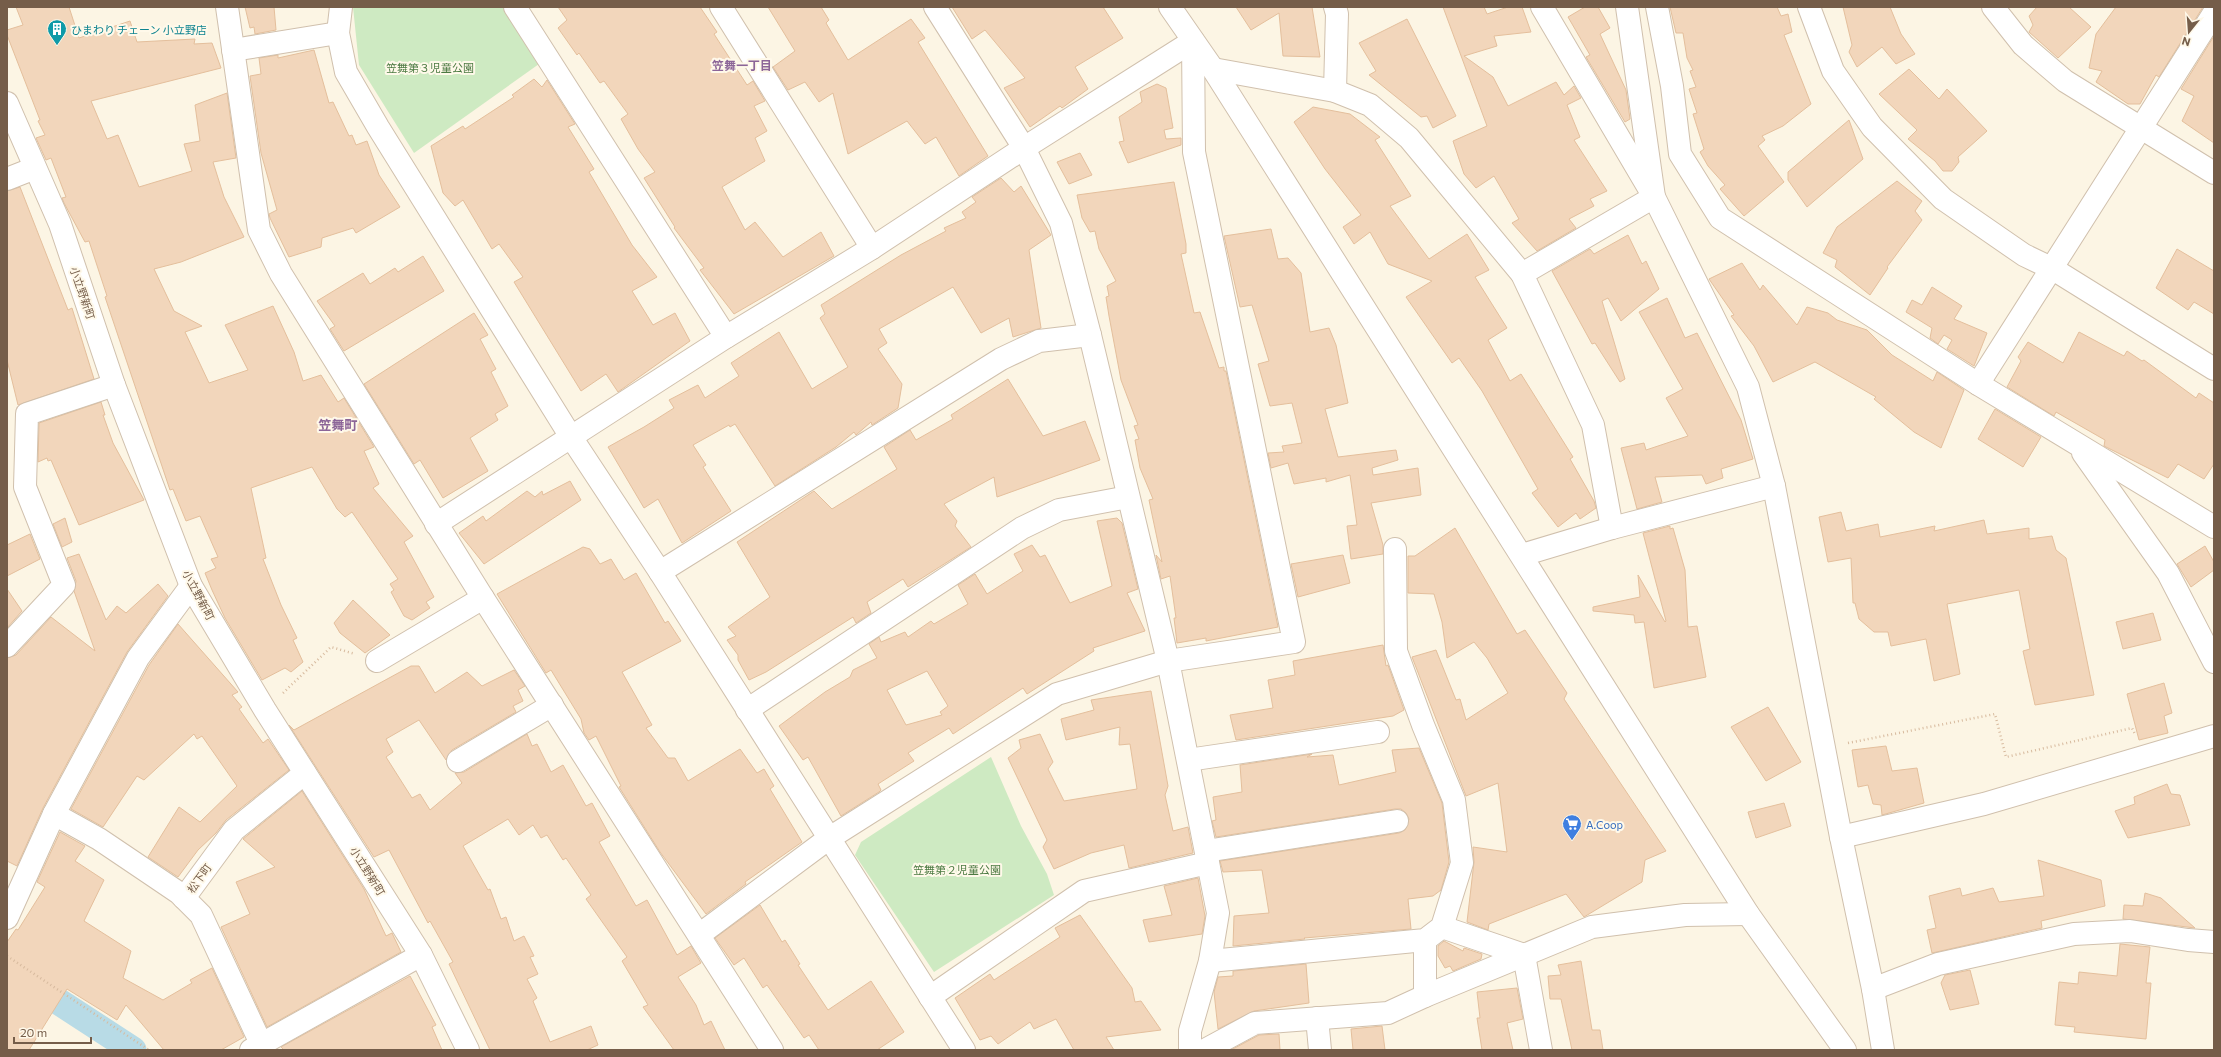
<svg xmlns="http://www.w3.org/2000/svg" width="2221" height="1057" font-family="Commissioner,'Noto Sans JP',sans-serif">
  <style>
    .green { fill: #ceeac2 }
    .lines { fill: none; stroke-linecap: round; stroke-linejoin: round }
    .canal { stroke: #b8dbe6; stroke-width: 27 }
    .building { fill: #f2d6bb; stroke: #e4bf9c; fill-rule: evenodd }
    .minor-casing { stroke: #d0c0ad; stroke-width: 24 }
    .path { stroke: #d7ba9e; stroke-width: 2.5; stroke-dasharray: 1 3; stroke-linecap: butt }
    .minor { stroke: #fff; stroke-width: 22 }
    .labels { text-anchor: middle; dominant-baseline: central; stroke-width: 4; stroke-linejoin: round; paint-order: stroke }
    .culture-label { font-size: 11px; fill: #0d838f; stroke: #fff9ea; text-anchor: start }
    .park-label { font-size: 11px; fill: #4c7a42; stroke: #fff9ea }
    .street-label { font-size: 11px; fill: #755d49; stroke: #fff9ea }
    .shop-label { font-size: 11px; fill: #366cbe; stroke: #fff9ea; text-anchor: start }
    .neighbourhood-label { font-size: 12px; font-weight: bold; fill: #8c6598; stroke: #fff9ea }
    .quarter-label { font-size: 13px; font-weight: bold; fill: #8c6598; stroke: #fff9ea }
  </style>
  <rect width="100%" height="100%" fill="#fcf5e4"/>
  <!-- green -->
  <g class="green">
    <polygon points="353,7 503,7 539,64 414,153 359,65"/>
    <polygon points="991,757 1021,826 1047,874 1054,895 934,972 855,855 861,842"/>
  </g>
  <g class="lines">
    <!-- canal -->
    <polyline class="canal" points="7,968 133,1050"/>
  </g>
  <!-- building -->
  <g class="building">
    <polygon points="16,7 69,7 79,38 130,21 137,42 195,39 194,44 212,43 221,68 91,101 107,139 118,135 139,187 192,171 184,144 200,141 195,105 227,93 236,158 213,162 224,197 244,237 181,262 154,269 174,311 202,326 185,332 209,383 248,370 225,325 273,306 294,352 303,381 321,375 338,402 344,398 374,447 364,451 379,484 373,488 413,536 404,542 434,597 426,602 430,608 412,620 404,616 391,592 394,590 390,584 398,579 352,512 345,517 337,509 312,467 251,488 266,558 263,559 281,605 297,638 293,640 303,662 291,672 285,668 262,680 225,618 212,590 205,573 216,568 211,559 218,557 200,516 186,521 173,489 170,490 105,297 107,296 89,241 85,242 64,203 62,198 66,197 51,158 46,160 36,138 45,135 38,121 40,120 7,35 7,30 23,25"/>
    <polygon points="245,7 274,7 276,30 255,34 254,27 250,28"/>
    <polygon points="558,7 700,7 717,32 714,34 747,85 753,81 765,101 754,106 767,131 755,138 765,161 722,187 745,230 755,222 783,257 821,232 834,256 734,314 700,270 704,268 674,228 675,227 644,178 655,172 638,149 621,119 628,114 604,81 600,83 579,53 577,55 558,28 567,20"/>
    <polygon points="768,7 821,7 829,20 826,23 848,60 911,19 925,38 918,42 988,156 959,176 936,137 925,144 907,121 848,154 833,93 819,102 805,82 788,90 773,67 795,51"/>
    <polygon points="952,7 1103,7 1123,38 1075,67 1088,89 1062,108 1060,106 1030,127 1004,88 1025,78 985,30 972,39"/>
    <polygon points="1236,7 1312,7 1320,57 1283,56 1279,13 1251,30"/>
    <polygon points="1443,7 1484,7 1487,14 1508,7 1522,7 1531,32 1494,36 1497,46 1464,56 1493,77 1508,106 1556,82 1564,95 1574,86 1581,98 1567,105 1580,137 1574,140 1607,191 1590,199 1594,206 1569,219 1576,228 1537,251 1512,223 1519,219 1494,176 1476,188 1464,174 1453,141 1487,126"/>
    <polygon points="1585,7 1598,7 1610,28 1600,34 1626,90 1630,119 1625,122 1586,57 1590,55 1568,17"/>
    <polygon points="1670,7 1777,7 1781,16 1788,14 1792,32 1784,35 1811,104 1783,126 1762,136 1765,140 1758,146 1784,182 1744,216 1720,189 1725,185 1708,166 1700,152 1704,149 1693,114 1697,113 1689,89 1696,87 1690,71 1693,70 1687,58 1683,33 1676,33"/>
    <polygon points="1843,7 1890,7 1901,34 1915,54 1896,64 1882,47 1857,67 1849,52 1852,45"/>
    <polygon points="2037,7 2069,7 2091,27 2058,58 2029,32 2033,25 2029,16"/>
    <polygon points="2116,7 2203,7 2159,77 2156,75 2140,104 2128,104 2096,82 2102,71 2089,68 2096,34"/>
    <polygon points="1407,19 1456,116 1433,128 1427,116 1421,117 1369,75 1376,71 1359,43"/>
    <polygon points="2214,36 2214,143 2182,121 2194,96 2181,89"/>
    <polygon points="314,50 329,103 333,102 349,136 352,135 356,145 367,141 379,175 400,207 356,233 353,228 322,238 321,247 289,257 270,218 269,214 277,210 261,153 250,76 261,74 259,58 278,55 278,58"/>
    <polygon points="1909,69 1939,99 1947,89 1987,131 1958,157 1959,162 1952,171 1943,171 1935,161 1908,139 1917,130 1879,94"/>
    <polygon points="534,79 542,87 547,80 575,124 568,127 594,169 589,172 632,245 657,277 632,291 653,325 675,313 690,341 618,392 606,374 581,391 514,282 523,277 499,244 492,249 463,200 455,206 443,193 431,146 463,126 465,129 514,97 512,95"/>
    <polygon points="1157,84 1166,88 1173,128 1164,130 1166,139 1181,138 1181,145 1128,163 1119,142 1124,141 1119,117 1142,102 1140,92"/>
    <polygon points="1313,107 1350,114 1380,137 1375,140 1411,196 1390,206 1429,259 1467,234 1489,270 1475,277 1507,328 1488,340 1510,381 1521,374 1573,457 1570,459 1594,501 1596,508 1580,519 1576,513 1558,527 1532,493 1538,489 1482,391 1459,358 1452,363 1406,297 1432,281 1388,264 1370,232 1354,244 1343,227 1361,215 1325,169 1294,122"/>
    <polygon points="1849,120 1863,159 1807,207 1788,180 1788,172"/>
    <polygon points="1080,153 1092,175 1069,184 1057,162"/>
    <polygon points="1001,178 1014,192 1021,186 1051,235 1029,250 1041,328 1013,337 1009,318 981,333 953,287 879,329 887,343 878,349 902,384 898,408 872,425 871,422 856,435 854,432 836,447 775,486 735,424 730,427 729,425 693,445 706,465 703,467 731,511 682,543 658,499 644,508 608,447 644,427 674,408 669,400 698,385 705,398 739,376 731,363 779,332 812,389 848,367 820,318 825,314 821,305 901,255 946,231 944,228 966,218 962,212 976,202 972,197"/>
    <polygon points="1897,181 1922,201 1915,211 1922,220 1887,267 1888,268 1870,295 1835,267 1837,260 1823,253 1837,227"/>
    <polygon points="1174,182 1186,244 1186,253 1181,254 1194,313 1200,312 1219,368 1224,367 1224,371 1226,371 1278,627 1206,641 1206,638 1177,643 1174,618 1176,618 1170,576 1161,579 1156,555 1162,562 1149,500 1153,499 1140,468 1135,440 1139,439 1134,426 1138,425 1121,380 1109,316 1106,297 1109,296 1107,286 1116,281 1099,249 1095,231 1090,232 1082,218 1077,195"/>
    <polygon points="20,187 68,310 72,308 94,379 18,405 7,360 7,191"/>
    <polygon points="1271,229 1278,259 1288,258 1301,273 1310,332 1329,328 1336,345 1348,403 1325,409 1338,457 1396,450 1398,460 1372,468 1373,475 1418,468 1421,495 1371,503 1383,545 1383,554 1351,559 1347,526 1357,525 1350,475 1326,482 1326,478 1294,484 1288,463 1271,468 1268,453 1284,452 1282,446 1302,443 1292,403 1270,406 1258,364 1269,361 1252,305 1240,307 1224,236"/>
    <polygon points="1628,235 1642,264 1646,261 1659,289 1621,321 1608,298 1602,301 1625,379 1620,382 1595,343 1592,344 1552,271 1590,249 1594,254"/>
    <polygon points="2177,249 2214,271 2214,314 2194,302 2188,310 2156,288"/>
    <polygon points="423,256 444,291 344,351 330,329 335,326 317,301 363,273 370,284 395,268 398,272"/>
    <polygon points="1742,263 1760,290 1763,285 1797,325 1807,307 1828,313 1837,320 1867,330 1892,355 1933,381 1937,372 1964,390 1941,448 1914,432 1874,399 1876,397 1815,362 1773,382 1754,346 1731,316 1734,315 1709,279"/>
    <polygon points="1932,287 1962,306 1954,319 1987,333 1974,366 1947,349 1952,340 1944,335 1938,344 1930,338 1932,328 1906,312 1912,300 1922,305"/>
    <polygon points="1667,298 1685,338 1697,333 1741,420 1753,459 1721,469 1723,478 1706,484 1702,475 1655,477 1662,502 1637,509 1621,448 1644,443 1646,450 1688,436 1666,398 1683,389 1639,312"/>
    <polygon points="474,313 488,335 480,339 496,369 491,372 508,406 495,414 498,420 470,438 488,471 443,498 420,460 414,464 364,384"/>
    <polygon points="2079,332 2124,356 2127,351 2142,361 2144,360 2196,398 2199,393 2214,403 2214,464 2204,479 2178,464 2168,478 2104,446 2105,440 2056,412 2054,416 2007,387 2021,361 2018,357 2028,342 2063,363"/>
    <polygon points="1008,379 1043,436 1085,421 1100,460 997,497 994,477 944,504 957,521 955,526 971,547 908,587 903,579 867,602 871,613 856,623 853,617 766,672 749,680 738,660 738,655 727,640 736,636 728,627 770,597 737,542 814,491 832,509 897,469 884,447 910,430 916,440 953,419 951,415"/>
    <polygon points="101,402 105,415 103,415 113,443 144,500 79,525 51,460 48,461 47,458 38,462 39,423"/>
    <polygon points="1995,409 2041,437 2023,467 1978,439"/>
    <polygon points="570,481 581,500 484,564 459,533 483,516 486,521 527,491 535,497 542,491 543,495"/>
    <polygon points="1841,512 1846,531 1878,524 1880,537 1935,526 1934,531 1984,520 1987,534 2029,528 2029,539 2052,536 2056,550 2066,558 2094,695 2035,705 2023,651 2030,649 2019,590 1947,604 1960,674 1934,681 1926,639 1891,646 1888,632 1874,632 1859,619 1855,603 1853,603 1851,558 1828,562 1819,517"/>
    <polygon points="65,518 72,542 62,547 53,524"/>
    <path d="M1117,518L1122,523L1138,589L1127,593L1145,631L1093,648L1094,651L1027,694L1023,688L953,734L949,728L908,753L914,761L878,784L881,790L879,792L841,816L808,757L803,760L779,726L825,692L850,677L853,670L877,658L869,644L879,637L881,642L905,632L908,637L931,621L934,624L968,604L958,585L975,574L987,594L1023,571L1014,554L1032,545L1040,557L1045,555L1070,603L1112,586L1097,521ZM927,671L948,706L940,712L942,715L906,725L887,690Z"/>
    <polygon points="1670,526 1670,529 1673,528 1685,570 1688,627 1697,626 1706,677 1654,688 1644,622 1635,623 1634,615 1593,611 1593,607 1640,597 1638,575 1665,622 1666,621 1643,533"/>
    <polygon points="1455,528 1517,634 1525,630 1567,693 1564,699 1666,851 1645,860 1642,882 1584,917 1566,894 1489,924 1488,930 1467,922 1474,862 1473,847 1507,852 1498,783 1466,796 1412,657 1436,650 1456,700 1460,699 1466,720 1508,693 1487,658 1474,642 1447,658 1442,622 1434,594 1408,593 1408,556 1415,556"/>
    <polygon points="30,534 40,559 7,576 7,545"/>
    <polygon points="2205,546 2214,562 2214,570 2191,587 2177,564"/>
    <polygon points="583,547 590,549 600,564 611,559 624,580 636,573 665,623 668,621 681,641 622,672 652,725 646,728 668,758 675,758 688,781 740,749 757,773 764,769 774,786 770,789 802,842 745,882 746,884 706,914 660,852 619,787 621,786 596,736 589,740 584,733 581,719 551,670 546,673 497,594"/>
    <polygon points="79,554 106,620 117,606 126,613 158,584 168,596 127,652 43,808 17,866 7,861 7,658 16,655 51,617 95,651 74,591 76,581 67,558"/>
    <polygon points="1343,555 1350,583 1298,597 1291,564"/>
    <polygon points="7,589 22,611 7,628"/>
    <polygon points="353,600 390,635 365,653 340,633 334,623"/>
    <polygon points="2153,613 2161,640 2123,649 2116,622"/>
    <polygon points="178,624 238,692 232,695 242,707 239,709 263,743 268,739 289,770 226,820 216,833 198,850 178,877 148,857 179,807 200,822 237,786 202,736 197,739 194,734 144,780 137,776 103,827 71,809 149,665"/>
    <polygon points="1383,645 1386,666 1388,665 1404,710 1393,716 1236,740 1230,715 1273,708 1268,680 1295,675 1293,661"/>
    <polygon points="411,666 419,666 435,693 467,672 482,686 514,670 525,686 518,690 523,701 513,706 516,712 452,750 446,760 419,720 386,739 393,752 386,757 412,798 420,794 430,810 462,783 455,773 464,772 527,734 532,746 537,744 551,772 563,765 586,806 592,803 610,836 599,842 636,906 647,900 677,955 691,946 701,963 678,977 696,1005 704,1025 711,1021 725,1050 674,1050 643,1007 648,1005 622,961 627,957 586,899 591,895 566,858 563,860 547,835 541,838 533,825 519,835 508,819 463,846 488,890 490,889 501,919 506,917 514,941 524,936 534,956 530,957 538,974 527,979 537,998 533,1001 550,1042 591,1026 598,1045 587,1050 490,1050 449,964 453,962 430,921 428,923 389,850 374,857 289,725 294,730"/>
    <polygon points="2164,683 2172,713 2164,716 2168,733 2139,740 2127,694"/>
    <polygon points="1151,691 1168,786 1165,795 1173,831 1188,827 1193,853 1129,868 1124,845 1091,853 1054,869 1043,847 1047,840 1008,758 1021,748 1019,740 1040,734 1053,762 1048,769 1064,801 1137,789 1130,744 1119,745 1120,727 1066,740 1061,719 1094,710 1091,700"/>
    <polygon points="1768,707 1801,762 1766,781 1731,727"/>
    <polygon points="1886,746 1892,771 1917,768 1924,803 1882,815 1881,805 1873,804 1868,785 1858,787 1852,750"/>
    <polygon points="1419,748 1442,803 1449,862 1441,890 1433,896 1408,899 1411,929 1304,938 1305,939 1233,946 1234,916 1269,913 1262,870 1223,872 1220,861 1399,833 1405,830 1409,819 1406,813 1401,809 1395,809 1216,837 1212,821 1216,820 1213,797 1242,792 1240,765 1312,754 1307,757 1333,755 1339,785 1396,772 1392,750"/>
    <polygon points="2167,784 2171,794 2180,795 2190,825 2128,838 2115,811 2135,804 2134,797"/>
    <polygon points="302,791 364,889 386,936 392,933 401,952 267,1027 221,927 250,914 236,882 275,867 243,839"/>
    <polygon points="1784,803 1791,826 1756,838 1748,812"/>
    <polygon points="60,832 85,846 75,861 104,880 84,921 131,951 123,978 163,1000 192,983 190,980 212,968 244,1037 221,1050 164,1050 126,1005 117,1020 67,989 29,1050 7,1050 7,942 16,929 18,930 45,887 37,882"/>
    <polygon points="2038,860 2101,880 2105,906 2041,921 2042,928 1932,953 1927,930 1936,928 1929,896 1960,888 1962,896 1993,888 1999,902 2044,896"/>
    <polygon points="1198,878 1205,916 1202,934 1149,942 1143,920 1172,915 1164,886"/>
    <polygon points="2145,893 2161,898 2195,928 2123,919 2124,905 2143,906"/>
    <polygon points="760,905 782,942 785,940 800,964 798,965 828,1010 871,981 904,1032 877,1050 819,1050 809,1035 804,1038 767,985 763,988 744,958 734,965 715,938"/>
    <polygon points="1080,915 1132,988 1135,1002 1141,1001 1161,1030 1106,1037 1114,1050 1074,1050 1056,1019 1034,1029 1030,1022 998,1044 991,1036 980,1040 955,998 990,974 994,980 1060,937 1055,928"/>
    <polygon points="1444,941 1463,951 1464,948 1482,954 1481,959 1453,971 1450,966 1445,968 1438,956 1438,946"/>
    <polygon points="2120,944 2150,947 2146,983 2151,983 2146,1039 2074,1032 2075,1027 2055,1025 2059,982 2078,984 2079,972 2117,976"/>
    <polygon points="1581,961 1592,1030 1600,1030 1603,1050 1572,1050 1561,999 1550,999 1548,976 1561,975 1558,965"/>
    <polygon points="1306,964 1309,1003 1254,1011 1218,1029 1214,992 1218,977 1233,976 1233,971"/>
    <polygon points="1970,970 1979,1004 1950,1010 1941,983 1945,975"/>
    <polygon points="410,976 436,1025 432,1027 442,1050 284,1050 281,1047"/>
    <polygon points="1517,988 1523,1019 1507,1023 1513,1050 1482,1050 1477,1018 1480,1018 1477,992"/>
    <polygon points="1382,1026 1385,1050 1353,1050 1351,1029"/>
    <polygon points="1279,1034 1280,1050 1231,1050 1259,1035"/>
  </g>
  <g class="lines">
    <!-- minor casing -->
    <g class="minor-casing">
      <g id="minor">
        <polyline points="227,7 259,230 281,274 483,598 772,1050"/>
        <polyline points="341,7 338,33 346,72 378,127 571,437 660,572 964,1050"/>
        <polyline points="515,7 726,337"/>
        <polyline points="721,7 872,248"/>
        <polyline points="935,7 1024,148 1061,223 1090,335 1168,661 1218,913 1210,961 1190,1031 1190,1050"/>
        <polyline points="1170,7 1213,69 1748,914 1845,1050"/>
        <polyline points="1335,7 1337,14 1335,91"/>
        <polyline points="1542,7 1654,197 1748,387 1774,486 1841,837 1873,989 1883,1050"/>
        <polyline points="1657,7 1672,86 1680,154 1720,218 1978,384 2214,527"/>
        <polyline points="1809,7 1833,71 1872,127 1943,199 2024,255 2053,269 2214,369"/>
        <polyline points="1993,7 2023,45 2065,81 2214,173"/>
        <polyline points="233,50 338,33"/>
        <polyline points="1213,69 1335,91 1370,105 1409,138 1522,274 1593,425 1612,528"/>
        <polyline points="7,103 60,224 114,385 191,586 265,710 421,955 468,1050"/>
        <polyline points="7,179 35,168"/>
        <polyline points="1522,274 1654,197 1627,7"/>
        <polyline points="1978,384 2214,13"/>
        <polyline points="2083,453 2168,573 2214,662"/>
        <polyline points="436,524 726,337 872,248 1024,148 1193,41"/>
        <polyline points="1522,555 1612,528 1774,486"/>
        <polyline points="660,572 1001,359 1039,341 1090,335"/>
        <polyline points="7,646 64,585 25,487 27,414 114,385"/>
        <polyline points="377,661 483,598"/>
        <polyline points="747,710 1022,528 1059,510 1128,497"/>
        <polyline points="1188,760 1378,732"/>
        <polyline points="458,761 552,705"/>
        <polyline points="54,814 99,839 145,870 179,893 201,915 264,1050"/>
        <polyline points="1841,837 1984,804 2214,736"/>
        <polyline points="1206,851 1397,821"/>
        <polyline points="184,898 234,830 305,773"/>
        <polyline points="7,918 54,814 138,658 191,586"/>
        <polyline points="1442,927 1524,955"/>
        <polyline points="699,935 828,839 1057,694 1168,661 1294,642 1194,152 1193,41"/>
        <polyline points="1524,955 1541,1050"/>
        <polyline points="1210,961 1425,940 1442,927 1462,863 1454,800 1423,725 1396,651 1395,549"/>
        <polyline points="1873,989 1938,964 2074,934 2130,931 2188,940 2214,942"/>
        <polyline points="1425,996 1592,927 1685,915 1748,914"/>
        <polyline points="930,997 1084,891 1208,863"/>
        <polyline points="1317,1018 1320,1050"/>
        <polyline points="251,1050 421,955"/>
        <polyline points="1205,1050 1255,1023 1388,1013 1425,996 1425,940"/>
      </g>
    </g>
    <!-- path -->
    <g class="path">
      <polyline points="283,693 331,647 355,654"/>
      <polyline points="1848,743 1995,714 2006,757 2132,728 2135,734"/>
      <polyline points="7,956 149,1050"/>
    </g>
    <!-- minor -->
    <use href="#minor" class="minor"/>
  </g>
  <!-- icons -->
  <defs>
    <g id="building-pin" transform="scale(1)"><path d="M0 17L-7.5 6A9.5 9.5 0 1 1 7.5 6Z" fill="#0f9aa8" stroke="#fff9ea"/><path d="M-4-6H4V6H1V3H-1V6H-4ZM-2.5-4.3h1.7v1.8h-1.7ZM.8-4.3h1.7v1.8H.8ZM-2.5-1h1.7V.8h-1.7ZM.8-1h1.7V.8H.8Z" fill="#fff"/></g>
    <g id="supermarket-pin" transform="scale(1)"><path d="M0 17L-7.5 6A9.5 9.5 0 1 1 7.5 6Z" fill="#3f7fe0" stroke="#fff9ea"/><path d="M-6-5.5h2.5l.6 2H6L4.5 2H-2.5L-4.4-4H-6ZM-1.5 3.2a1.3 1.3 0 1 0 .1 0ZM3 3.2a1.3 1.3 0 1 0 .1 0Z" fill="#fff"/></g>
  </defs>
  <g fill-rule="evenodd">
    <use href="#building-pin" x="57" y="29"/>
    <use href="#supermarket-pin" x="1572" y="824"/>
  </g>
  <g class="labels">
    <!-- culture labels -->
    <g class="culture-label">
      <text x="71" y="29">ひまわり チェーン 小立野店</text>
    </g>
    <!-- park labels -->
    <g class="park-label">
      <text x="430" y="67">笠舞第３児童公園</text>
      <text x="957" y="869">笠舞第２児童公園</text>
    </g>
    <!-- street labels -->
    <g class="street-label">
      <text transform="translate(83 293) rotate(71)">小立野新町</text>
      <text transform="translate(199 595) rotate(62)">小立野新町</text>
      <text transform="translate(368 871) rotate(58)">小立野新町</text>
      <text transform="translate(199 878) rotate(-54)">松下町</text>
    </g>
    <!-- shop labels -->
    <g class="shop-label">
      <text x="1586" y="824">A.Coop</text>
    </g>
    <!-- neighbourhood labels -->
    <g class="neighbourhood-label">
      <text x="742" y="65">笠舞一丁目</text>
    </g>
    <!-- quarter labels -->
    <g class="quarter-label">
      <text x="338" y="425">笠舞町</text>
    </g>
  </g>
  <!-- border -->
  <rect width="2221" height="1057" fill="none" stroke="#755d49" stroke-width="16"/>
  <!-- north arrow -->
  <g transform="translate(2189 32) rotate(197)" stroke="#fff9ea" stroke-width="3" paint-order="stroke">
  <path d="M0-3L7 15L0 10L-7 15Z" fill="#755d49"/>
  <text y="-6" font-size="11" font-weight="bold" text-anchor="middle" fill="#755d49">N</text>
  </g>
  <!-- scale -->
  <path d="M14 1037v6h77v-6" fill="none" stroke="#755d49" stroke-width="2"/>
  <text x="20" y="1037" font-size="12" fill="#755d49" stroke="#fff9ea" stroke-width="3" paint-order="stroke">20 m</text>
</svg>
